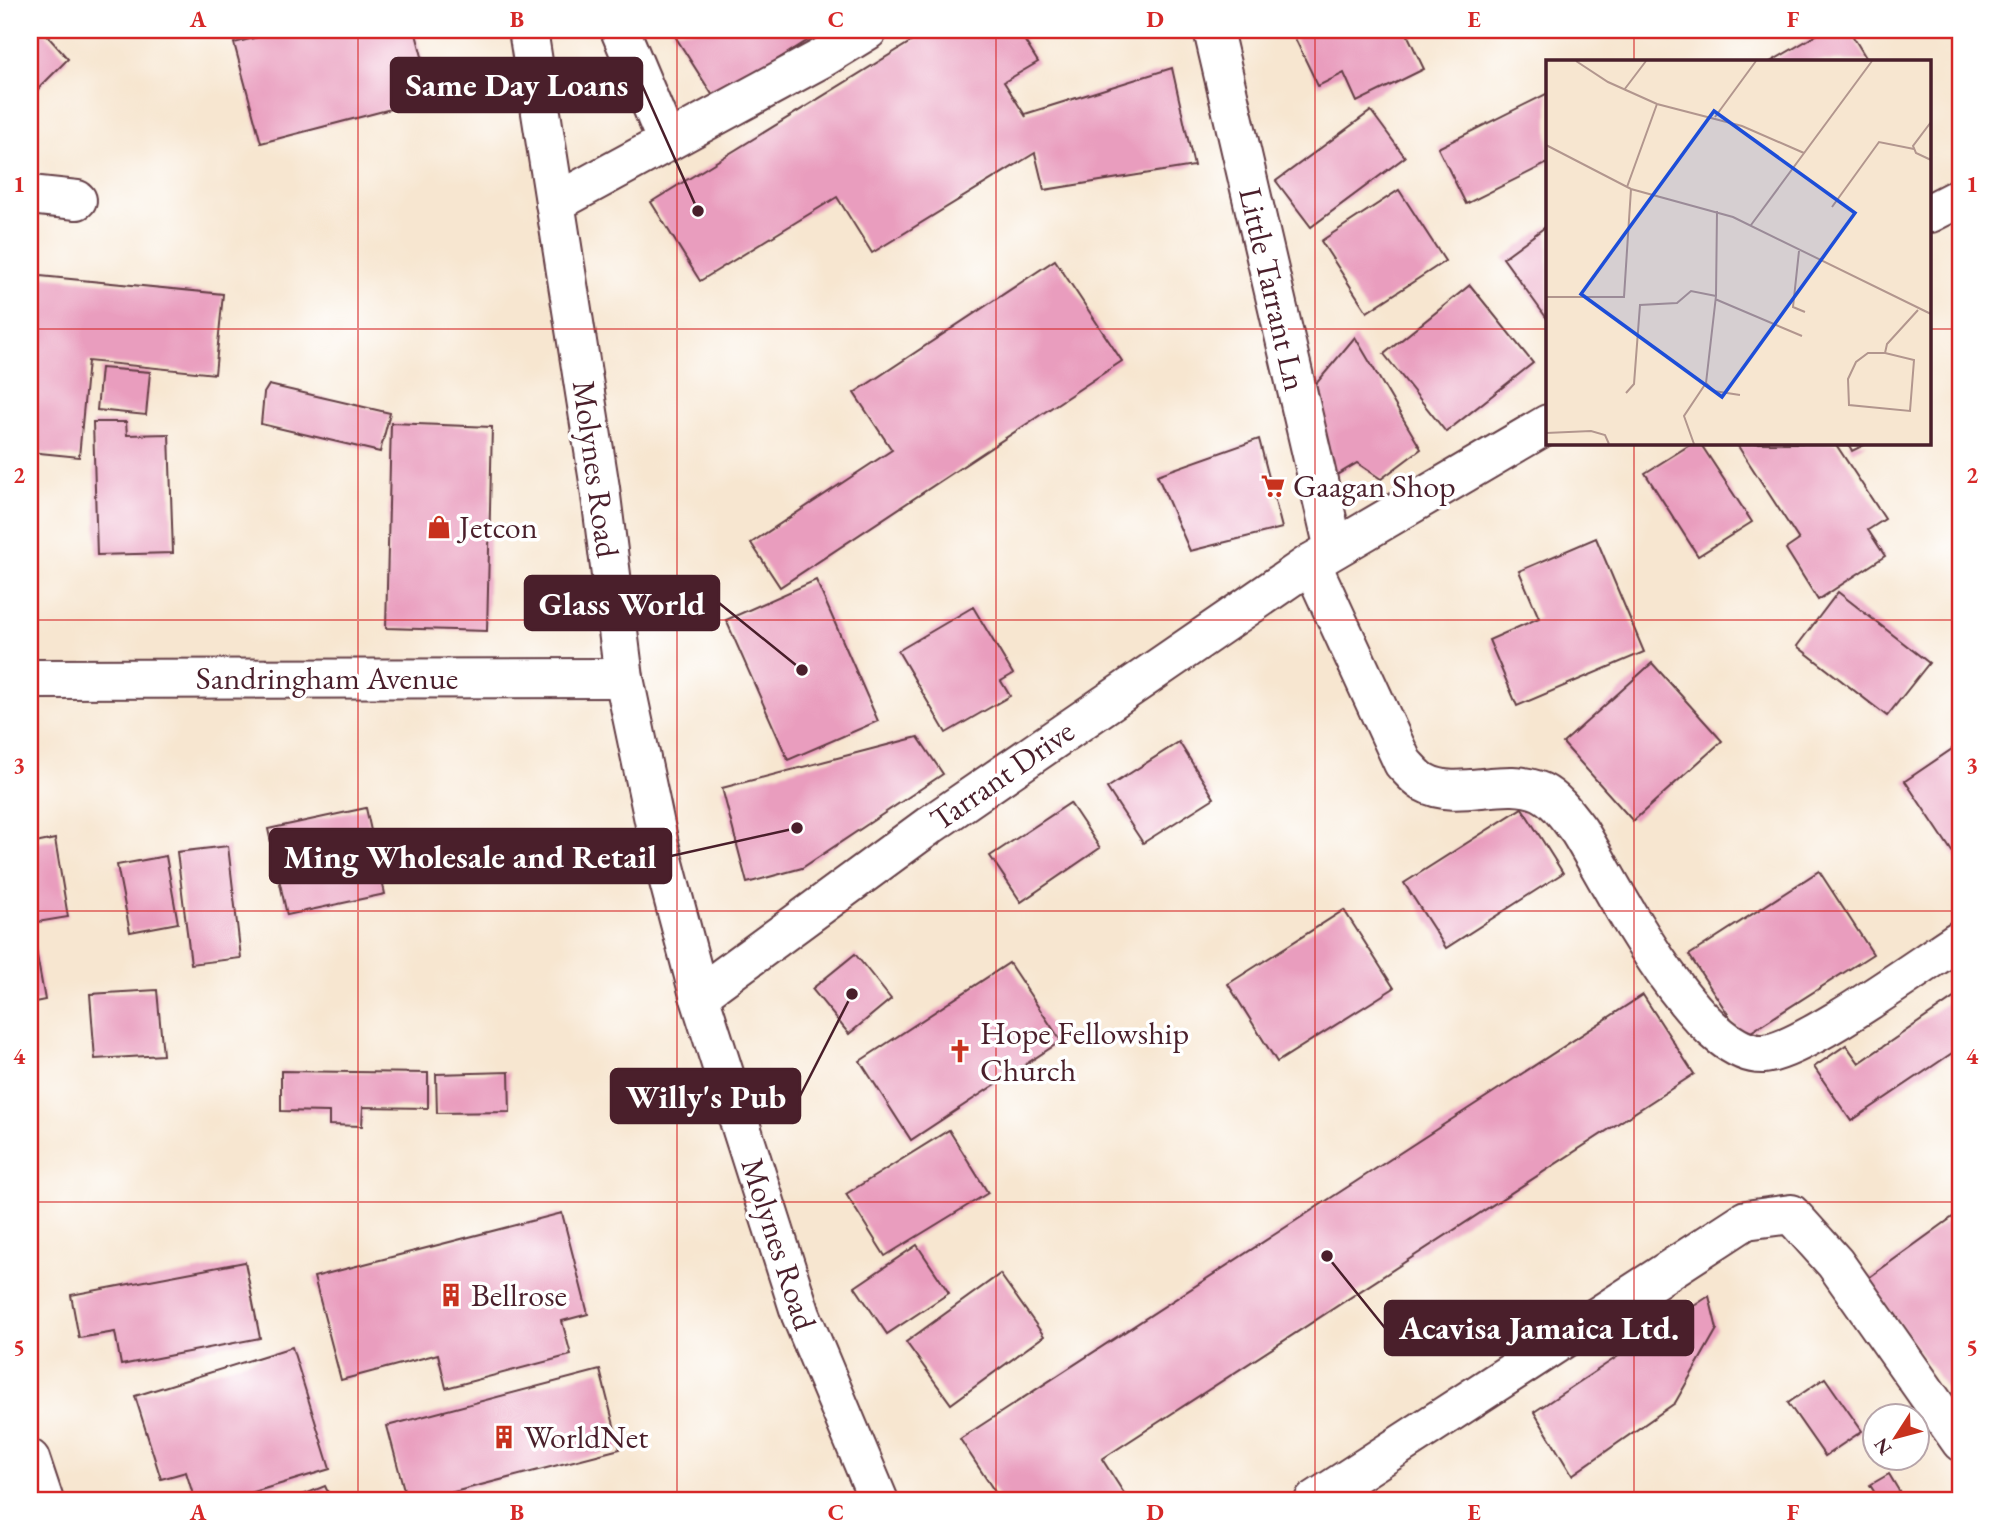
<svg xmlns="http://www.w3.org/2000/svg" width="1991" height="1531" font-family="'EB Garamond',serif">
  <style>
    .building { fill: #e99dbe }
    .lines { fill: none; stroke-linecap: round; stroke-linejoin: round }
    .minor-casing { stroke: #643d44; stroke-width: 42 }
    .major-casing { stroke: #643d44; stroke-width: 42 }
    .minor { stroke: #fff; stroke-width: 38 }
    .major { stroke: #fff; stroke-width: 38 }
    .grid { fill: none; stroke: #d62828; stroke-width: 2; stroke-opacity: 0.55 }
    .labels { text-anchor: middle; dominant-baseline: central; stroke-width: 7; stroke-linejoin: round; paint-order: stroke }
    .street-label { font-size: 32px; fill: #4a1f2b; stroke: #fff }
    .poi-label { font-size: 32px; fill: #4a1f2b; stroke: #fff; text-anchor: start }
    .inset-road { fill: none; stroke: #b2968e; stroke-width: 2 }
    .view { fill: #1d4ed8; fill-opacity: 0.15; stroke: #1d4ed8; stroke-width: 3.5 }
    .inset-edge { fill: none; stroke: #4a1f2b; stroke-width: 3.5 }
    .leader { fill: none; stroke: #4a1f2b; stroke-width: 2.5 }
    .callout-dot { fill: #4a1f2b; stroke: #fff; stroke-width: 2.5 }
    .callout { fill: #4a1f2b; stroke: #4a1f2b; stroke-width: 2.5 }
    .callout-label { font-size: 33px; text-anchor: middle; font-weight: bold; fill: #fff }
    .neatline { fill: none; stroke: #d62828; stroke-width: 2.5 }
    .grid-label { font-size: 23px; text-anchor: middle; font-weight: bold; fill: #d62828 }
  </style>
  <rect width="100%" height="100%" fill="#fff"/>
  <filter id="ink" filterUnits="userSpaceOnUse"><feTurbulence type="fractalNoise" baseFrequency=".0143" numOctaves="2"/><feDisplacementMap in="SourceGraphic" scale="14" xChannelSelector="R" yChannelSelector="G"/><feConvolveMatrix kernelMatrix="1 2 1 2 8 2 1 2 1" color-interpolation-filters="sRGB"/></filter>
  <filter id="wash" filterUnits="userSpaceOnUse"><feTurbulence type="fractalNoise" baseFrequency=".00686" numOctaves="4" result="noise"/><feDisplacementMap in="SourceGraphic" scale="28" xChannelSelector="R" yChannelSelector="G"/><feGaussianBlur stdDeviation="1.57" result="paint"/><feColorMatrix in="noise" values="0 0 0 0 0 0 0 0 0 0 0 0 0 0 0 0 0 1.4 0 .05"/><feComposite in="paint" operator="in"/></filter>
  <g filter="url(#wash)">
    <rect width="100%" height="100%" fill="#f7e6d0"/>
    <g id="blocks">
      <!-- building -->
      <g class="building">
        <polygon points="30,30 42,30 68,59 30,97"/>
        <polygon points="285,30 415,30 433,98 261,143 234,43"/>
        <polygon points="671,30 824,30 715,99"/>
        <polygon points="930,30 1018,30 1038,62 1004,82 1026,117 1025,114 1172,68 1194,166 1044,190 1035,153 872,253 837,197 700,281 651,202"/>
        <polygon points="1291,30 1420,30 1408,36 1424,69 1357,102 1344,73 1318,86"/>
        <polygon points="1825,30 1849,30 1868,61 1772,61"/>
        <polygon points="1548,93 1548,163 1466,204 1438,148"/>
        <polygon points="1371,111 1405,157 1311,227 1276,181"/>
        <polygon points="1399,190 1445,261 1367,312 1321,241"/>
        <polygon points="1548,225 1548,320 1503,258"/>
        <polygon points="1055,260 1122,361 780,587 751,543 892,450 854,393"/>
        <polygon points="30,275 223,294 215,374 88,361 79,457 30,452"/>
        <polygon points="1470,285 1533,363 1446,432 1384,354"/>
        <polygon points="1355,337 1421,449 1381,479 1357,463 1330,479 1305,397"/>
        <polygon points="101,368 150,372 146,415 97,410"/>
        <polygon points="269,385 390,413 380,452 261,424 264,393"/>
        <polygon points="93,422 126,422 127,435 169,434 173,553 97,555"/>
        <polygon points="391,423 492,427 487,631 386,628"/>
        <polygon points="1259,439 1282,528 1190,551 1157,475"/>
        <polygon points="1693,443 1700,443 1752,522 1698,556 1645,473"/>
        <polygon points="1736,443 1835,443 1885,519 1868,530 1885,556 1818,600 1786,549 1799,540"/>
        <polygon points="1848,443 1868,443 1852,451"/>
        <polygon points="1596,538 1644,652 1517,706 1489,640 1539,618 1519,571"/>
        <polygon points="816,580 878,721 788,760 726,620"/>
        <polygon points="1838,592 1929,663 1887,716 1797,646"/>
        <polygon points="973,607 1013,674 1001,681 1010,696 946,733 898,651"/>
        <polygon points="1652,663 1722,741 1633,821 1563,743"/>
        <polygon points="918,737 943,774 802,868 747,883 722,788"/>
        <polygon points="1179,742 1214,798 1143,843 1107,788"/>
        <polygon points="1961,743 1961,865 1905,781"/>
        <polygon points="1070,803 1100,848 1021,902 990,856"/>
        <polygon points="366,808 385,894 287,915 268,829"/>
        <polygon points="1522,808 1563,873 1446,948 1404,883"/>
        <polygon points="55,839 68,917 31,923 45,1000 30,1003 30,844"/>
        <polygon points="228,846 241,958 191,964 177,852"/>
        <polygon points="166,856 178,923 130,932 117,865"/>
        <polygon points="1819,871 1873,954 1743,1037 1689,955"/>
        <polygon points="1344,910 1394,988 1277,1062 1228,984"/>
        <polygon points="855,954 891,999 849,1034 812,989"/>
        <polygon points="1009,963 1061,1041 911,1140 860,1061"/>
        <polygon points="157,990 163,1055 95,1059 90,994"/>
        <polygon points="1961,993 1961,1047 1851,1121 1814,1067 1846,1045 1859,1063"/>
        <polygon points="1643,995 1694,1074 1102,1459 1129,1501 1001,1501 960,1439"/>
        <polygon points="281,1071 428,1073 428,1108 363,1107 362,1126 329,1125 329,1112 281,1111"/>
        <polygon points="509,1072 510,1112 437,1113 436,1074"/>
        <polygon points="949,1130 988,1193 885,1256 846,1194"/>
        <polygon points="1961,1211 1961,1399 1956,1402 1867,1279"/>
        <polygon points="562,1213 588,1314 562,1321 571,1355 446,1388 438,1354 341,1380 314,1277"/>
        <polygon points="917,1245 949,1293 887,1334 855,1287"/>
        <polygon points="245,1262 260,1338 121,1365 115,1332 79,1338 71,1295"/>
        <polygon points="1000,1274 1044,1336 951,1404 906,1342"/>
        <polygon points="1709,1296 1717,1329 1675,1403 1572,1475 1534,1412"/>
        <polygon points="292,1347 330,1469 224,1501 195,1501 186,1472 161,1479 135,1396"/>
        <polygon points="600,1370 620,1449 419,1501 407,1501 387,1426"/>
        <polygon points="1825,1378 1862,1431 1825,1456 1788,1403"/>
        <polygon points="1889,1474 1905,1501 1880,1501 1870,1485"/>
        <polygon points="325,1486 332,1501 288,1501"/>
      </g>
    </g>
  </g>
  <g filter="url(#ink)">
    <use href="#blocks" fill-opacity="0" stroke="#643d44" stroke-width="2"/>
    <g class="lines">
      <!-- minor casing -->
      <g class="minor-casing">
        <g id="minor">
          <polyline points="620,30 667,142"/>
          <polyline points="1213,30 1334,549"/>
          <polyline points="30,195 77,200"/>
          <polyline points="555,203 824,57 868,30"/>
          <polyline points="1930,213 1961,197"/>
          <path d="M1311,563L1403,763C1409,769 1416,778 1423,782C1458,802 1504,775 1541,792C1557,800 1568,817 1579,831C1611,882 1697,1058 1764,1054C1803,1051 1922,964 1961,939"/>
          <polyline points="30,679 624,678"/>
          <polyline points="699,995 930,825 1311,563 1548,424"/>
          <polyline points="30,1459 44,1501"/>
          <polyline points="1314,1501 1746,1220 1791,1214 1835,1263 1961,1442"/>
        </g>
      </g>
      <!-- major casing -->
      <g class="major-casing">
        <polyline id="major" points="528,30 600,488 624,678 659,844 699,995 801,1315 879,1501"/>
      </g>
      <!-- minor -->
      <use href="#minor" class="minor"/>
      <!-- major -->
      <use href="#major" class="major"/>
    </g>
  </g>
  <!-- grid -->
  <path class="grid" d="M358,30V1501M677,30V1501M996,30V1501M1315,30V1501M1634,30V61M30,329H1548M1930,329H1961M1634,443V1501M30,620H1961M30,911H1961M30,1202H1961"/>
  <!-- icons -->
  <defs>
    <g id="supermarket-bare" transform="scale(1.89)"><path d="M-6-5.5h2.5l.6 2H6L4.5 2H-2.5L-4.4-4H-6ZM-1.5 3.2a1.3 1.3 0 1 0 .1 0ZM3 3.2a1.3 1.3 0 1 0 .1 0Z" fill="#c8321e" stroke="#fff" stroke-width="2.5" paint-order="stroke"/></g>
    <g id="shop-bare" transform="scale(1.89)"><path d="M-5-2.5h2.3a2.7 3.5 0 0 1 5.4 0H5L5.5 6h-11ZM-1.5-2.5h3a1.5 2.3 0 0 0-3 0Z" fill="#c8321e" stroke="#fff" stroke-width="2.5" paint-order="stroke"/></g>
    <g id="church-bare" transform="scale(1.89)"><path d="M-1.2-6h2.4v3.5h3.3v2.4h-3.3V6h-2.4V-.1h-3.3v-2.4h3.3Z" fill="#c8321e" stroke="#fff" stroke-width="2.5" paint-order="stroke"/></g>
    <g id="building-bare" transform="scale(1.89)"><path d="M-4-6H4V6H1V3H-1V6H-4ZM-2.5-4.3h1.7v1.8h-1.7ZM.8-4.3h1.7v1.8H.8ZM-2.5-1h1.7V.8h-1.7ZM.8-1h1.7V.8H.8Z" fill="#c8321e" stroke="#fff" stroke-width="2.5" paint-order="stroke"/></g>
  </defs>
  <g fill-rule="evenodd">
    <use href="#supermarket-bare" x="1273" y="486"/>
    <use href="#shop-bare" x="439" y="527"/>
    <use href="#church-bare" x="960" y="1051"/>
    <use href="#building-bare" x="451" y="1295"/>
    <use href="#building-bare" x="504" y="1437"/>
  </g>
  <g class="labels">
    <!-- street labels -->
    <g class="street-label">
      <text transform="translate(1273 289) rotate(77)">Little Tarrant Ln</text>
      <text transform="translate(596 469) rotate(82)">Molynes Road</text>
      <text x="327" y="678">Sandringham Avenue</text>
      <text transform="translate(1002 775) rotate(-35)">Tarrant Drive</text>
      <text transform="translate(779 1244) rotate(72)">Molynes Road</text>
    </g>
    <!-- poi labels -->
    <g class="poi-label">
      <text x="1293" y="486">Gaagan Shop</text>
      <text x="459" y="527">Jetcon</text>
      <text x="980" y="1033">Hope Fellowship<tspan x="980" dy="37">Church</tspan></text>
      <text x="471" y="1295">Bellrose</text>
      <text x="524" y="1437">WorldNet</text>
    </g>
  </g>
  <!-- overview -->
  <g transform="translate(1546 60)">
    <rect width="385" height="385" fill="#f7e6d0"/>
    <path class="inset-road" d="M30,1L62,22L111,44L196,66L258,93M78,30L100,1M169,57L210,1M385,62L367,86L370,93L385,100M0,85L85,129L187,157L385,254M81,127L111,44M286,147L333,82L368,89M205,165L326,1M253,191L247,247L259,252M0,237H78L85,129M169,239L256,276M339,293H322L310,302L302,319L303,345L364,351L368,300L339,293L341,284L372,250M160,323L168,331L194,335M80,333L88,324L94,245L131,243L145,231L170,236M0,373L45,371L59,375L63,384M148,384L138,356L160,323L170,236L171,151"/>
    <path class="view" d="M168,51L309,153L176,337L35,234Z"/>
    <rect width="385" height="385" class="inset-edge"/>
  </g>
  <!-- callouts -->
  <path class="leader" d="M698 211L642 85M802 670L719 603M797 828L671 856M852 994L800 1096M1327 1256L1385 1328"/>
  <g class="callout-dot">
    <circle cx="698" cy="211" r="7"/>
    <circle cx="802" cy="670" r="7"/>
    <circle cx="797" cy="828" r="7"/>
    <circle cx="852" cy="994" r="7"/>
    <circle cx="1327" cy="1256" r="7"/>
  </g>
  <g class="callout">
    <rect x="391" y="58" width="251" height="54" rx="7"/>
    <rect x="525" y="576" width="194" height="54" rx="7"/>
    <rect x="270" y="829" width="401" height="54" rx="7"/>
    <rect x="611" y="1069" width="189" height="54" rx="7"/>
    <rect x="1385" y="1301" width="308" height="54" rx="7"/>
  </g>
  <g class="callout-label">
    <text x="517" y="96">Same Day Loans</text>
    <text x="622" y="615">Glass World</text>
    <text x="470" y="868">Ming Wholesale and Retail</text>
    <text x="706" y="1108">Willy's Pub</text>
    <text x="1539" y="1339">Acavisa Jamaica Ltd.</text>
  </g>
  <!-- margin -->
  <rect width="1991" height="1531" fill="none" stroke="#fff" stroke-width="77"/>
  <!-- north arrow -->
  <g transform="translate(1896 1437) rotate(234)"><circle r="33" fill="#ffffff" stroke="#b7a5aa" stroke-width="2"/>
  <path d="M0-5L12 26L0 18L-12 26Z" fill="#c8321e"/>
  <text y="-10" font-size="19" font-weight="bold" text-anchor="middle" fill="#4a1f2b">N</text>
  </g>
  <rect x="38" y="38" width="1914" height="1454" class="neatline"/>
  <g class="grid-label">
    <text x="198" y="27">A</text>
    <text x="517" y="27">B</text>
    <text x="836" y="27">C</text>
    <text x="1155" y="27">D</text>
    <text x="1474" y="27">E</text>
    <text x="1793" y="27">F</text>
    <text x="19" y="192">1</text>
    <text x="1972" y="192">1</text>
    <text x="19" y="483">2</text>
    <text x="1972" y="483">2</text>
    <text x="19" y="773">3</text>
    <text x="1972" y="773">3</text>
    <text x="19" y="1064">4</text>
    <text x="1972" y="1064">4</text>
    <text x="19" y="1355">5</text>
    <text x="1972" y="1355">5</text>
    <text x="198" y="1520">A</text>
    <text x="517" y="1520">B</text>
    <text x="836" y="1520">C</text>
    <text x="1155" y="1520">D</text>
    <text x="1474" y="1520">E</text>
    <text x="1793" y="1520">F</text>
  </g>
</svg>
